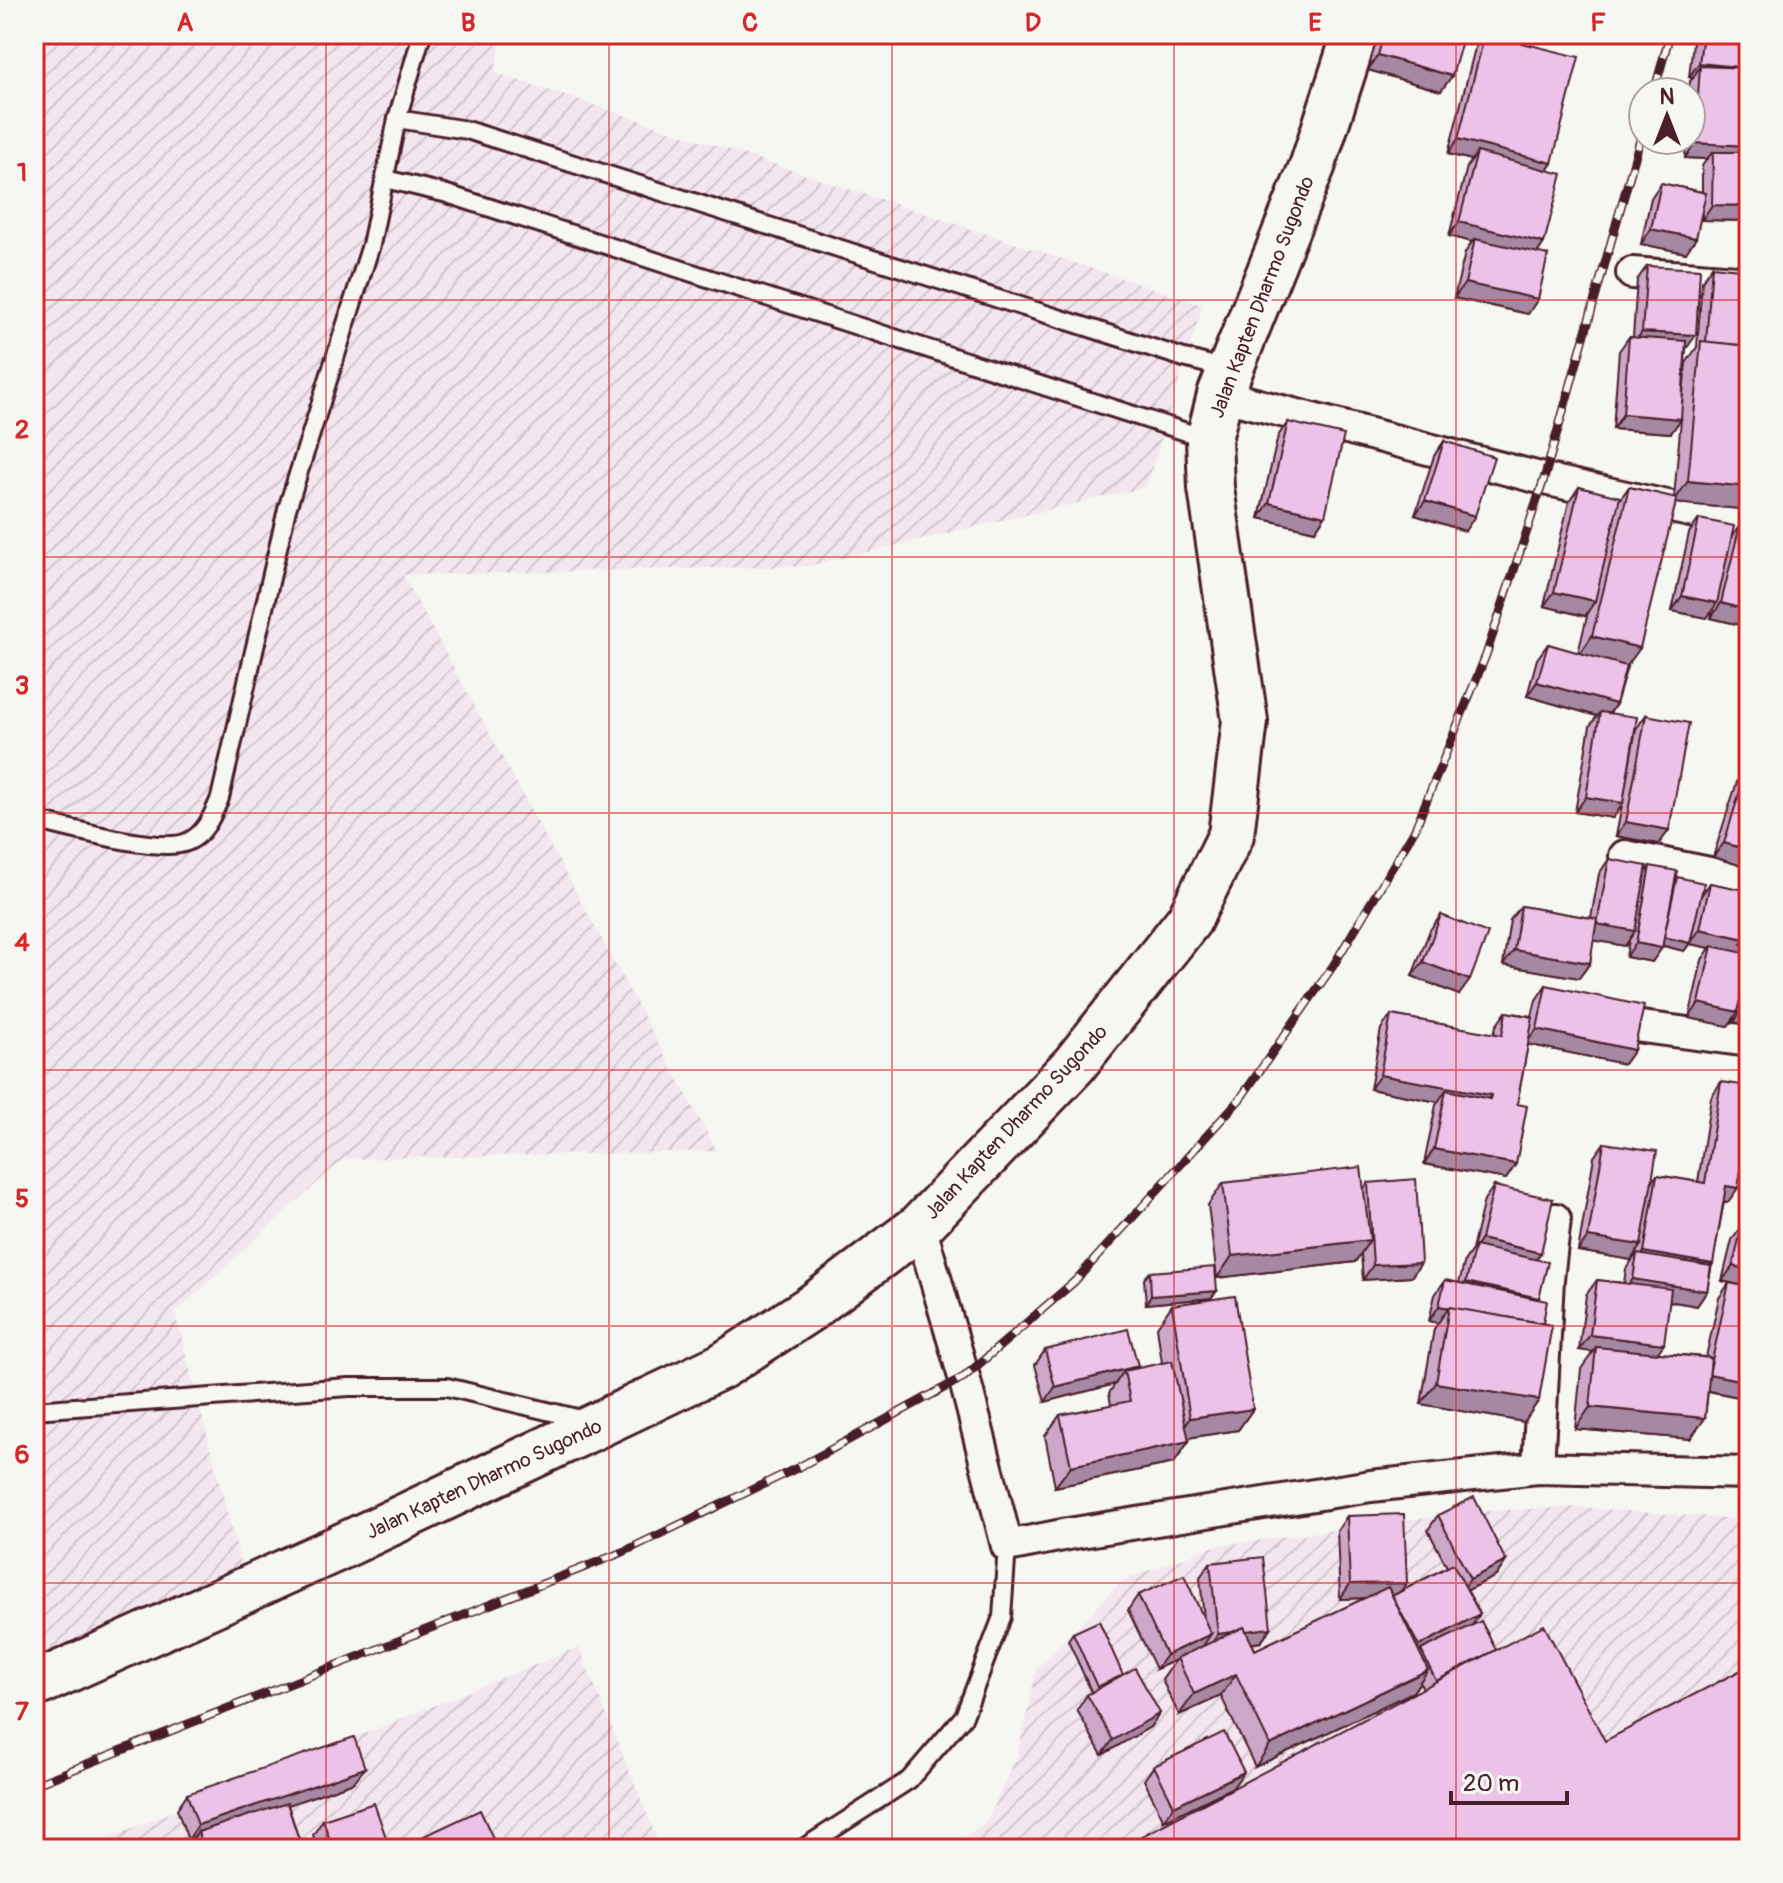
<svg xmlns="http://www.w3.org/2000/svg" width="1783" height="1883" font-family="Pangolin,sans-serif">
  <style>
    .industrial { fill: url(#industrial-furrows) }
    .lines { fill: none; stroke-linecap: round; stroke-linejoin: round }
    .service-casing { stroke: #4a1f2b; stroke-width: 22 }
    .minor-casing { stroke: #4a1f2b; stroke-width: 36 }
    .secondary-casing { stroke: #4a1f2b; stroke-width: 50 }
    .service { stroke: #f6f6f2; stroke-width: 16 }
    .minor { stroke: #f6f6f2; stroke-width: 30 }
    .secondary { stroke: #f6f6f2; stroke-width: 44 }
    .rail-casing { stroke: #4a1f2b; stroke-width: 9 }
    .rail { stroke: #f6f6f2; stroke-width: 6; stroke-dasharray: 18; stroke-linecap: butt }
    .wall { fill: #cca7c8; stroke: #4a1f2b; stroke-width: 2 }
    .shaded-wall { fill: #a688a2; stroke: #4a1f2b; stroke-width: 2 }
    .building { fill: #edc2e8; stroke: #4a1f2b; stroke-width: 2 }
    .grid { fill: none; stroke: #d62828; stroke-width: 2; stroke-opacity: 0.55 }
    .labels { text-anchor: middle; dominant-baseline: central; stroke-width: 8; stroke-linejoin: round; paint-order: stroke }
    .street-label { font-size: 20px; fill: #4a1f2b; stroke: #f6f6f2 }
    .neatline { fill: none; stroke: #d62828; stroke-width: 3 }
    .grid-label { font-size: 26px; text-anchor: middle; font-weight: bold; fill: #d62828 }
  </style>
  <defs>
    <pattern id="industrial-furrows" width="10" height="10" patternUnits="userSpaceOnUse" patternTransform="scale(2)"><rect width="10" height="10" fill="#f3e6ef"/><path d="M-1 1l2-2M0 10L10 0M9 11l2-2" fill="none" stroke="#d2c5cd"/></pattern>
  </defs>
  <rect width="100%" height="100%" fill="#f6f6f2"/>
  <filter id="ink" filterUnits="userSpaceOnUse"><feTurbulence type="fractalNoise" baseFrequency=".0125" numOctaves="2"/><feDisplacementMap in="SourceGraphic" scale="16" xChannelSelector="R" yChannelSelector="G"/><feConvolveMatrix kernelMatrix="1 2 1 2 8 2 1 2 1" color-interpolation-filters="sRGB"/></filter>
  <g filter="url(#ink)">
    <!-- industrial -->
    <g class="industrial">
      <polygon points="34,34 502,34 495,73 1203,305 1146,487 807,566 403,575 717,1151 343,1159 175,1313 249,1595 34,1677"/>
      <polygon points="1573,1507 1749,1520 1749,1849 948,1849 987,1821 1018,1754 1037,1668 1123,1580 1215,1546 1465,1512"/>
      <polygon points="579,1647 661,1849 80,1849"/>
    </g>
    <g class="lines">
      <!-- service casing -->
      <g class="service-casing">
        <g id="service">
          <polyline points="397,119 467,130 1184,358 1230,370"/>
          <polyline points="385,179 444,193 1208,439"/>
          <path d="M34,820C66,827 160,854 187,842C205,835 213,814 220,798L287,509L371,245L397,119L422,34"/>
          <polyline points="34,1410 349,1387 447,1387 585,1420"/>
          <polyline points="802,1849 909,1780 964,1716 1002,1617 1007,1546"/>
        </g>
      </g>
      <!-- minor casing -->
      <g class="minor-casing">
        <g id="minor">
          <polyline points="1632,273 1749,282"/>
          <polyline points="1220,395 1544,479 1749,524"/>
          <polyline points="1625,856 1749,881"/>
          <polyline points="1642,1027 1749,1041"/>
          <polyline points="920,1226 964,1377 1007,1546 1068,1534 1371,1486 1538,1468 1749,1473"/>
          <polyline points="1538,1468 1548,1279 1555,1219"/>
        </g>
      </g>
      <!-- secondary casing -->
      <g class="secondary-casing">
        <polyline id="secondary" points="34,1685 334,1550 722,1366 811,1308 920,1226 1074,1065 1189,920 1231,835 1245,721 1211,488 1209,439 1220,395 1313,164 1355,34"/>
      </g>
      <!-- service -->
      <use href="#service" class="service"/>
      <!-- minor -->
      <use href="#minor" class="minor"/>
      <!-- secondary -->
      <use href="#secondary" class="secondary"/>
      <!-- rail casing -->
      <g class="rail-casing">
        <g id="rail">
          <polyline points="1654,92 1670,34"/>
          <polyline points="34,1785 623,1552 799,1467 964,1377 1075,1281 1240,1099 1333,966 1415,829 1486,655 1544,479 1643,129"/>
        </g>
      </g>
      <!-- rail -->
      <use href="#rail" class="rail"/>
    </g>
    <!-- wall -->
    <g class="wall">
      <polygon points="1378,34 1464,34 1441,91 1368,70"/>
      <polygon points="1485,34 1552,163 1547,170 1544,243 1538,252 1538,299 1528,314 1454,298 1465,253 1472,242 1449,236 1467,167 1472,160 1448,154 1475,48"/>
      <polygon points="1694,34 1749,34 1749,221 1702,220 1702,213 1686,253 1641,244 1651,198 1661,183 1702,192 1702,166 1707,159 1685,158 1686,140 1691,140 1691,92 1689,92 1690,81 1693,78 1689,77"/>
      <polygon points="1647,266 1686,349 1682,404 1686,363 1697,347 1702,281 1712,266 1740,509 1676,503 1616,704 1610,713 1629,767 1636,729 1646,715 1669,830 1659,844 1616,836 1622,805 1613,818 1575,812 1590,726 1597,716 1527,696 1537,659 1548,644 1578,653 1588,612 1585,616 1544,606 1569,502 1579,487 1620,499 1629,487 1674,498 1681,419 1671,433 1613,429 1619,351 1629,337 1633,337 1637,280"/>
      <polygon points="1288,422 1325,516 1315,531 1259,518 1278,436"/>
      <polygon points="1444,441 1465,531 1415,515 1434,456"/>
      <polygon points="1699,519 1731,537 1740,525 1749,627 1711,618 1713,609 1707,618 1672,611 1689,533"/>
      <polygon points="1747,768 1749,768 1749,868 1713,857 1737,782"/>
      <polygon points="1609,859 1646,872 1650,866 1676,879 1701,896 1710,883 1749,891 1749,1025 1734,1022 1735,1016 1728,1026 1689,1018 1702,960 1710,948 1690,944 1695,919 1690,943 1684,951 1663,946 1652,962 1626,957 1629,940 1625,946 1593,940 1590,963 1579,978 1503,965 1510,920 1521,906 1591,918 1599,874"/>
      <polygon points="1441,915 1459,995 1412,976 1430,930"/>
      <polygon points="1546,985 1634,1050 1624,1064 1528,1044 1517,1104 1516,1164 1506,1179 1424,1164 1436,1105 1438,1102 1370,1089 1381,1029 1391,1015 1494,1034 1496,1026 1506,1012 1532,1016 1536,1000"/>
      <polygon points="1721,1082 1728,1202 1724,1202 1707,1291 1697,1306 1669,1301 1658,1353 1706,1357 1719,1298 1729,1283 1740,1285 1722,1281 1732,1240 1743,1225 1748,1210 1742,1208 1749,1180 1749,1399 1708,1391 1705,1418 1690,1439 1575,1429 1581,1369 1593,1352 1579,1350 1586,1295 1597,1280 1624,1283 1626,1269 1635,1256 1636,1253 1631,1260 1578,1251 1594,1157 1604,1143 1651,1183 1657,1175 1698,1182 1711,1097"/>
      <polygon points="1223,1183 1364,1188 1368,1183 1421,1263 1411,1277 1363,1280 1361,1253 1355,1262 1217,1278 1208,1205"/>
      <polygon points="1494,1186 1536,1259 1538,1299 1543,1323 1539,1400 1524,1422 1421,1404 1434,1329 1438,1323 1429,1321 1435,1295 1445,1280 1459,1283 1465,1260 1472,1250 1484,1200"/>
      <polygon points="1150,1272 1211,1298 1146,1304 1144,1279"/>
      <polygon points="1172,1305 1253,1409 1238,1430 1188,1438 1189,1441 1174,1463 1055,1487 1045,1436 1060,1415 1111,1405 1109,1393 1115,1384 1045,1402 1035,1365 1045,1350 1138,1366 1136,1369 1162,1363 1157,1327"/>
      <polygon points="1438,1515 1506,1561 1496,1576 1467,1590 1480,1614 1472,1625 1496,1650 1605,1741 1749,1849 1423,1689 1420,1682 1413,1692 1255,1767 1221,1696 1179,1715 1162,1680 1176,1660 1156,1669 1128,1610 1138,1595 1204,1619 1200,1577 1210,1563 1271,1628 1261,1642 1252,1643 1255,1650 1365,1598 1340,1599 1337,1531 1347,1516 1407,1583 1400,1592 1447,1567 1428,1530"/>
      <polygon points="1073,1633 1123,1675 1160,1713 1150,1727 1102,1755 1077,1710 1087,1695 1092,1693 1068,1640"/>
      <polygon points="1154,1766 1233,1787 1164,1821 1144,1780"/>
      <polygon points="354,1782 288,1805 302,1849 186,1849 194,1837 188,1840 177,1809 187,1794"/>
      <polygon points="323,1820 390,1849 318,1849 313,1835"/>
    </g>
    <!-- shaded-wall -->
    <g class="shaded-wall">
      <polygon points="1378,55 1452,76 1441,91 1368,70"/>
      <polygon points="1699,63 1748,68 1700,66 1693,78 1689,77"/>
      <polygon points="1458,139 1552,163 1542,178 1477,152 1472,160 1448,154"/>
      <polygon points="1695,143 1749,146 1749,162 1713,152 1707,159 1685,158"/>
      <polygon points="1712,205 1749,206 1749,221 1702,220"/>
      <polygon points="1459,222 1544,243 1534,258 1475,239 1472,242 1449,236"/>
      <polygon points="1651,229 1696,238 1686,253 1641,244"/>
      <polygon points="1465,283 1538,299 1528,314 1454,298"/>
      <polygon points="1642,332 1696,335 1686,349 1632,346"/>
      <polygon points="1623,414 1681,419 1671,433 1613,429"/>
      <polygon points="1688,481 1749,487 1749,496 1740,509 1673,503"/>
      <polygon points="1425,501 1475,516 1465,531 1415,515"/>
      <polygon points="1269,503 1325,516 1315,531 1259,518"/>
      <polygon points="1554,592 1595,601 1585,616 1544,606"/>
      <polygon points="1682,596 1717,603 1707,618 1672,611"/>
      <polygon points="1721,603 1749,610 1749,627 1711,618"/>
      <polygon points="1592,636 1640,648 1625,669 1577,658"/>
      <polygon points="1537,682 1616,704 1606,718 1600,712 1597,716 1527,696"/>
      <polygon points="1586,797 1623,803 1613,818 1575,812"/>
      <polygon points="1626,822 1669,830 1659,844 1616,836"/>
      <polygon points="1724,843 1749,850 1749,868 1713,857"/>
      <polygon points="1597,924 1635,931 1625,946 1587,939"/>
      <polygon points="1700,929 1745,939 1749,946 1749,955 1712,946 1710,948 1690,944"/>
      <polygon points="1662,937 1690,943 1684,951 1657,944"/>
      <polygon points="1636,943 1662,948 1652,962 1626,957"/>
      <polygon points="1514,950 1590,963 1579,978 1503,965"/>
      <polygon points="1423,962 1470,980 1459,995 1412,976"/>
      <polygon points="1699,1003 1738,1012 1728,1026 1689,1018"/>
      <polygon points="1744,1007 1749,1008 1749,1025 1734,1022"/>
      <polygon points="1537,1029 1634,1050 1624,1064 1526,1044"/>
      <polygon points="1380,1075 1491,1095 1480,1110 1446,1090 1438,1102 1370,1089"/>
      <polygon points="1434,1149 1516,1164 1506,1179 1424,1164"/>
      <polygon points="1726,1186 1738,1188 1728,1202 1716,1200"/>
      <polygon points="1749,1198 1749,1208 1748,1210 1742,1208"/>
      <polygon points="1588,1237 1641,1245 1631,1260 1578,1251"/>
      <polygon points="1481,1239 1541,1253 1530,1267 1474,1250"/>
      <polygon points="1370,1240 1355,1262 1217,1278 1232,1256"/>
      <polygon points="1644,1252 1713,1264 1703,1278 1635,1265"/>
      <polygon points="1421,1263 1411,1277 1363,1280 1373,1265"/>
      <polygon points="1733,1266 1749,1270 1749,1287 1722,1281"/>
      <polygon points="1633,1279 1707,1291 1697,1306 1622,1293"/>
      <polygon points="1466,1282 1539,1298 1529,1313 1456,1297"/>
      <polygon points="1217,1291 1211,1298 1146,1304 1151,1296"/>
      <polygon points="1439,1306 1448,1308 1438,1323 1429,1321"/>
      <polygon points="1590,1335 1664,1344 1653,1359 1596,1347 1593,1352 1579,1350"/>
      <polygon points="1138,1366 1128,1380 1124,1371 1115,1384 1045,1402 1055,1387"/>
      <polygon points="1709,1374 1749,1382 1749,1399 1699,1389"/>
      <polygon points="1436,1383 1539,1400 1524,1422 1421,1404"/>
      <polygon points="1590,1407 1705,1418 1690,1439 1575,1429"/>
      <polygon points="1253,1409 1238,1430 1175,1440 1190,1418"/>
      <polygon points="1189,1441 1174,1463 1055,1487 1071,1466"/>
      <polygon points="1506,1561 1496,1576 1460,1594 1470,1579"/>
      <polygon points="1407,1583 1396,1597 1340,1599 1350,1584"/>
      <polygon points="1480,1614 1470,1628 1421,1650 1417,1656 1409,1660 1419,1646"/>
      <polygon points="1271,1628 1261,1642 1208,1649 1218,1634"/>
      <polygon points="1211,1634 1201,1649 1177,1658 1176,1660 1156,1669 1166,1655"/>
      <polygon points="1428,1670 1413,1692 1255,1767 1270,1745"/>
      <polygon points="1236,1674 1221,1696 1179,1715 1194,1694"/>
      <polygon points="1160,1713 1150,1727 1102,1755 1113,1740"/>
      <polygon points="365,1768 354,1782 199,1836 198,1832 194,1837 188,1840 198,1825"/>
      <polygon points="1244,1772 1233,1787 1164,1821 1174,1806"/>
    </g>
    <!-- building -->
    <g class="building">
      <polygon points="1384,34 1464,34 1452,76 1378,55"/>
      <polygon points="1485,34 1579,57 1552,163 1458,139"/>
      <polygon points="1703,34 1749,34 1749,146 1695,143 1700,66 1748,68 1699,63"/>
      <polygon points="1477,152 1562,174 1544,243 1459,222"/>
      <polygon points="1713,152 1749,152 1749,206 1712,205"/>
      <polygon points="1661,183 1706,193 1696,238 1651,229"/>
      <polygon points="1475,239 1548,255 1538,299 1465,283"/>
      <polygon points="1647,266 1700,269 1696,335 1642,332"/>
      <polygon points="1712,266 1749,270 1749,346 1706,342"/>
      <polygon points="1629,337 1686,341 1681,419 1623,414"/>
      <polygon points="1701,341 1749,346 1749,487 1688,481"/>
      <polygon points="1288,422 1344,435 1325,516 1269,503"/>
      <polygon points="1444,441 1494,457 1475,516 1425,501"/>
      <polygon points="1579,487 1620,497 1595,601 1554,592"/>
      <polygon points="1629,487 1677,498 1640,648 1592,636"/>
      <polygon points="1699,519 1734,526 1717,603 1682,596"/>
      <polygon points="1740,525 1749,527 1749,610 1721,603"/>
      <polygon points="1548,644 1626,666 1616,704 1537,682"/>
      <polygon points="1600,712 1637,717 1623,803 1586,797"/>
      <polygon points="1646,715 1689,723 1669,830 1626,822"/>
      <polygon points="1747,768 1749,768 1749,850 1724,843"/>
      <polygon points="1609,859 1647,866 1635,931 1597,924"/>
      <polygon points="1650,866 1677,871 1662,948 1636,943"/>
      <polygon points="1677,877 1704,883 1690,943 1664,937"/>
      <polygon points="1710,883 1749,891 1749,919 1745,939 1700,929"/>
      <polygon points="1521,906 1597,919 1590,963 1514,950"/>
      <polygon points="1441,915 1488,933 1470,980 1423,962"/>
      <polygon points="1749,919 1749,946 1741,944 1745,939"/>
      <polygon points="1712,946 1749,954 1749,964 1738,1012 1699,1003"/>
      <polygon points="1546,985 1644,1006 1634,1050 1537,1029"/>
      <polygon points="1749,986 1749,1008 1744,1007"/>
      <polygon points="1506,1012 1533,1017 1517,1104 1527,1106 1516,1164 1434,1149 1446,1090 1490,1099 1491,1095 1380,1075 1391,1015 1502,1035"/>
      <polygon points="1721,1082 1749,1086 1749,1121 1738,1188 1726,1186 1713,1264 1644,1252 1657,1175 1705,1183"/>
      <polygon points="1604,1143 1657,1151 1641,1245 1588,1237"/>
      <polygon points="1361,1167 1370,1240 1232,1256 1223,1183"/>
      <polygon points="1416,1179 1421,1263 1373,1265 1368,1183"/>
      <polygon points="1494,1186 1553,1199 1541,1253 1481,1239"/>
      <polygon points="1742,1225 1749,1227 1749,1270 1733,1266"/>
      <polygon points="1475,1246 1548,1262 1539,1298 1466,1282"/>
      <polygon points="1637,1254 1711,1266 1707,1291 1633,1279"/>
      <polygon points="1215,1267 1217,1291 1151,1296 1150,1272"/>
      <polygon points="1445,1280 1547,1301 1543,1323 1439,1306"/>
      <polygon points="1597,1280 1671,1289 1664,1344 1590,1335"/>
      <polygon points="1729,1283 1749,1287 1749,1382 1709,1374"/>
      <polygon points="1235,1296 1253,1409 1190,1418 1172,1305"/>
      <polygon points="1449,1307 1552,1325 1539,1400 1436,1383"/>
      <polygon points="1128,1329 1138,1366 1055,1387 1045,1350"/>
      <polygon points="1596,1347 1711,1358 1705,1418 1590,1407"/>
      <polygon points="1172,1361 1189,1441 1071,1466 1060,1415 1130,1401 1124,1371"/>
      <polygon points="1474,1497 1506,1561 1470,1579 1438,1515"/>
      <polygon points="1404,1514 1407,1583 1350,1584 1347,1516"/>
      <polygon points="1263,1557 1271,1628 1246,1631 1244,1627 1232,1632 1218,1634 1210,1563"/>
      <polygon points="1453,1564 1480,1614 1419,1646 1392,1596"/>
      <polygon points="1184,1575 1211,1634 1166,1655 1138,1595"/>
      <polygon points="1388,1587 1428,1670 1270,1745 1236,1674 1194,1694 1177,1658 1244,1627 1255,1650"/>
      <polygon points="1099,1621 1123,1675 1097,1687 1073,1633"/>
      <polygon points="1481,1621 1496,1650 1436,1681 1421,1650"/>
      <polygon points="1544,1625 1605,1741 1749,1666 1749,1849 1117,1849"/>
      <polygon points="1135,1668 1160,1713 1113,1740 1087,1695"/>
      <polygon points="1224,1732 1244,1772 1174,1806 1154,1766"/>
      <polygon points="354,1737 365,1768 198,1825 187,1794"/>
      <polygon points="287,1803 302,1849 204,1849 198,1832"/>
      <polygon points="374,1803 390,1849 333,1849 323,1820"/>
      <polygon points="480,1810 498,1849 405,1849 403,1846"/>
      <polygon points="53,1842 55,1849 34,1849 34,1848"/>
    </g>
  </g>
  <!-- grid -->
  <path class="grid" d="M326,34V1849M609,34V1849M892,34V1849M1174,34V1849M1456,34V1849M34,300H1749M34,557H1749M34,813H1749M34,1070H1749M34,1326H1749M34,1583H1749"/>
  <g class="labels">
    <!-- street labels -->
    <g class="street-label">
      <text transform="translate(1262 297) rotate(-69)">Jalan Kapten Dharmo Sugondo</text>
      <text transform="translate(1016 1122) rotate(-47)">Jalan Kapten Dharmo Sugondo</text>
      <text transform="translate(484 1479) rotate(-25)">Jalan Kapten Dharmo Sugondo</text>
    </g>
  </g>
  <!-- margin -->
  <rect width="1783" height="1883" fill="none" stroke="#f6f6f2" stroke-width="88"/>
  <!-- north arrow -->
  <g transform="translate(1667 116)"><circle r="38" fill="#f6f6f2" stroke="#b1a0a2" stroke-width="2"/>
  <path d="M0-6L14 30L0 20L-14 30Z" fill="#4a1f2b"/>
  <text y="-12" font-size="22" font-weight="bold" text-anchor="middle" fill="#4a1f2b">N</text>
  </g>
  <!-- scale -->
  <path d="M1451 1791v12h116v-12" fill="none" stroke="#4a1f2b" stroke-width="4"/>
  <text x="1463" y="1791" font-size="24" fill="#4a1f2b" stroke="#f6f6f2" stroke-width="6" paint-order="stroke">20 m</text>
  <rect x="44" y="44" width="1695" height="1795" class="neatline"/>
  <g class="grid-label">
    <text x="185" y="31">A</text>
    <text x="468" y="31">B</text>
    <text x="750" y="31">C</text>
    <text x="1033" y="31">D</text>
    <text x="1315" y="31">E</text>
    <text x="1598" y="31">F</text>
    <text x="22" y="181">1</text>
    <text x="22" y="438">2</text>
    <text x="22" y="694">3</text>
    <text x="22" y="951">4</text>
    <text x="22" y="1207">5</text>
    <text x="22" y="1463">6</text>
    <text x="22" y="1720">7</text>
  </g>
</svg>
